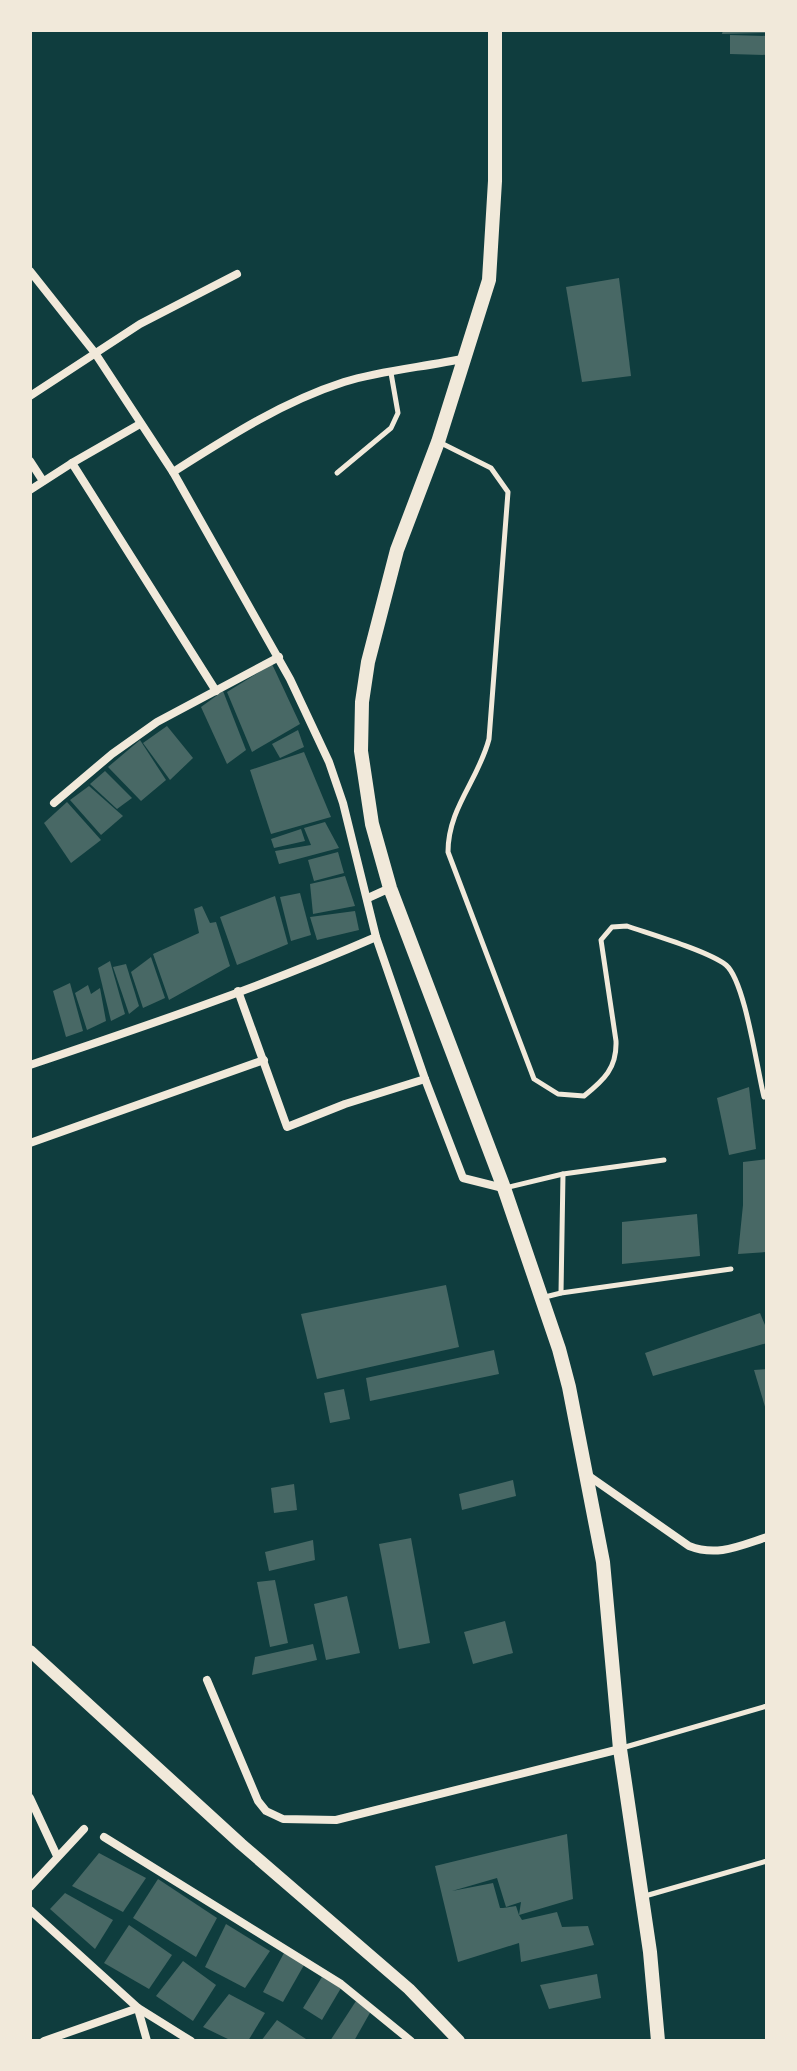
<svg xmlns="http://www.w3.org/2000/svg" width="797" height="2071" font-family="'Work Sans',sans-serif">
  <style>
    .building { fill: #486865 }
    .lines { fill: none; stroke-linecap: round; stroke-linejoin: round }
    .service { stroke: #f1e9da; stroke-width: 5 }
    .minor { stroke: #f1e9da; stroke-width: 8 }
    .tertiary { stroke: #f1e9da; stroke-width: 12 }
    .secondary { stroke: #f1e9da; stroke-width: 14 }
  </style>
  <rect width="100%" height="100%" fill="#0f3d3e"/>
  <!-- building -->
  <g class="building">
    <polygon points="723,30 767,30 767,33 722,34"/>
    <polygon points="730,35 767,36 767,55 730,54"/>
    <polygon points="619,278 631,376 582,382 566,287"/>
    <polygon points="272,664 300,724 252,752 227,692"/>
    <polygon points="223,691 246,750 227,764 201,707"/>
    <polygon points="167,726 193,758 170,780 143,743"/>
    <polygon points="298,730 304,747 280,758 272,744"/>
    <polygon points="140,740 166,780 141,801 108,767"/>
    <polygon points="304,752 331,817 271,834 250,770"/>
    <polygon points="105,771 132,798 117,809 90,784"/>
    <polygon points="89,786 123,816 101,835 70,800"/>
    <polygon points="67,802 101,840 71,863 44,823"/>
    <polygon points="325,822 339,848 279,864 275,851 311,845 304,828"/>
    <polygon points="301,829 305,841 274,848 271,839"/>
    <polygon points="338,852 344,873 314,881 308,860"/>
    <polygon points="345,876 355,906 313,914 310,884"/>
    <polygon points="300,893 311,935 291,941 280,897"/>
    <polygon points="275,896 288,944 237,965 220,917"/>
    <polygon points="202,906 210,923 216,922 230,966 169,1000 153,954 199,933 194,909"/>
    <polygon points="355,911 359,930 317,940 310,917"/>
    <polygon points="151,957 165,998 143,1008 131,972"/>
    <polygon points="110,961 125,1014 111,1021 98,968"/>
    <polygon points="126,964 139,1006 129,1014 113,967"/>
    <polygon points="70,983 83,1031 66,1037 53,991"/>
    <polygon points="88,985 91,994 100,988 106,1021 87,1030 75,993"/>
    <polygon points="749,1087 756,1149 729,1155 717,1098"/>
    <polygon points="767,1159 767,1252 738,1254 743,1205 743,1162"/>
    <polygon points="697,1214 700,1256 622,1264 622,1222"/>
    <polygon points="446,1285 459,1347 317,1379 301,1314"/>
    <polygon points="760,1313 767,1330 767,1343 653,1376 645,1353"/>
    <polygon points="494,1350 499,1374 370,1401 366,1378"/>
    <polygon points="767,1369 767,1410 766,1410 754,1370"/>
    <polygon points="344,1389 350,1419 330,1423 324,1393"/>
    <polygon points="513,1480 516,1496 462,1510 459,1494"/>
    <polygon points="294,1484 297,1510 274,1513 271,1488"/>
    <polygon points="411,1538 430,1643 399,1649 379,1544"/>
    <polygon points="313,1540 315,1560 269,1571 265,1552"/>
    <polygon points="275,1580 288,1643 270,1647 257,1582"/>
    <polygon points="347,1596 360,1653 326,1660 314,1604"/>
    <polygon points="505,1621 513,1653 473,1664 464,1632"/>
    <polygon points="313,1644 317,1660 252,1675 255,1657"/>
    <polygon points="567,1834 573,1899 519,1915 521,1902 506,1907 497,1878 452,1891 493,1883 500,1908 503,1908 516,1906 519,1915 522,1920 557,1912 562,1927 588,1926 594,1945 521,1962 519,1943 458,1962 435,1866"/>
    <polygon points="99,1853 146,1878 123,1912 72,1886"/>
    <polygon points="158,1879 217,1918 196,1957 133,1918"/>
    <polygon points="65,1893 113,1920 95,1949 50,1909"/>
    <polygon points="226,1924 270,1951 245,1988 205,1967"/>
    <polygon points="129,1925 172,1955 149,1989 104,1963"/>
    <polygon points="284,1953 304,1965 283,2002 263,1992"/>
    <polygon points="183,1961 216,1985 193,2021 156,1996"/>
    <polygon points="597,1974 601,1998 549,2009 540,1985"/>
    <polygon points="322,1977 341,1988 322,2020 303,2008"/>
    <polygon points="229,1994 265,2013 248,2041 232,2041 203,2027"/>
    <polygon points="356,2001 371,2011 354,2041 330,2041"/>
    <polygon points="277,2020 309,2041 261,2041"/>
  </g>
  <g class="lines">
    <!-- service -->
    <g class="service">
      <path d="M439,442L491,468L508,492L489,739C478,781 448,808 448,852L534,1079L558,1094L584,1096C604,1080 617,1068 616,1041L601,940L612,927L627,926C650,934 708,951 726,965C745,981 757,1069 764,1097"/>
      <polyline points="337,473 391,428 398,413 391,373"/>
      <polyline points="505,1188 563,1174 664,1160"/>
      <polyline points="561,1293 563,1174"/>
      <polyline points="545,1297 561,1293 731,1269"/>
      <polyline points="622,1748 767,1706"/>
      <polyline points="645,1896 767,1861"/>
    </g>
    <!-- minor -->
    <g class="minor">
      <polyline points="30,271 95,353 173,472 290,679 329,762 343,803 376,937 425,1079 463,1178 503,1188"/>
      <polyline points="30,396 140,324 237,274"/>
      <polyline points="30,461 43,481"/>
      <polyline points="72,463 216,691"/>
      <path d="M173,472C228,437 282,402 344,382C383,370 426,367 466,358"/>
      <polyline points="30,490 72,463 140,424"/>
      <polyline points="54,803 112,754 157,722 279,657"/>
      <polyline points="368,898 390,888"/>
      <polyline points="238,991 287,1127 345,1104 425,1079"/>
      <path d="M30,1065C146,1026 264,986 376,937"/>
      <polyline points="30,1143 264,1060"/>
      <path d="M586,1474L689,1546C717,1557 739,1546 767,1537"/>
      <polyline points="207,1680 258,1801 266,1811 283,1819 336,1820 620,1749"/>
      <polyline points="30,1798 57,1856"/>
      <polyline points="104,1837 341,1984 411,2041"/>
      <polyline points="30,1887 84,1829"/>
      <polyline points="30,1910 138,2008 191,2041"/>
      <polyline points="138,2009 147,2041"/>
      <polyline points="44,2041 138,2008"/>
    </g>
    <!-- tertiary -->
    <polyline class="tertiary" points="30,1651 241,1844 409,1989 459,2041"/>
    <!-- secondary -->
    <polyline class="secondary" points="495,30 495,181 489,280 438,442 397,550 368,662 362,702 361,751 372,824 390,888 504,1188 559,1349 569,1387 603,1562 620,1749 650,1952 658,2041"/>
  </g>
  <!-- border -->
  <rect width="797" height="2071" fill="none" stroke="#f1e9da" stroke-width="64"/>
</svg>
